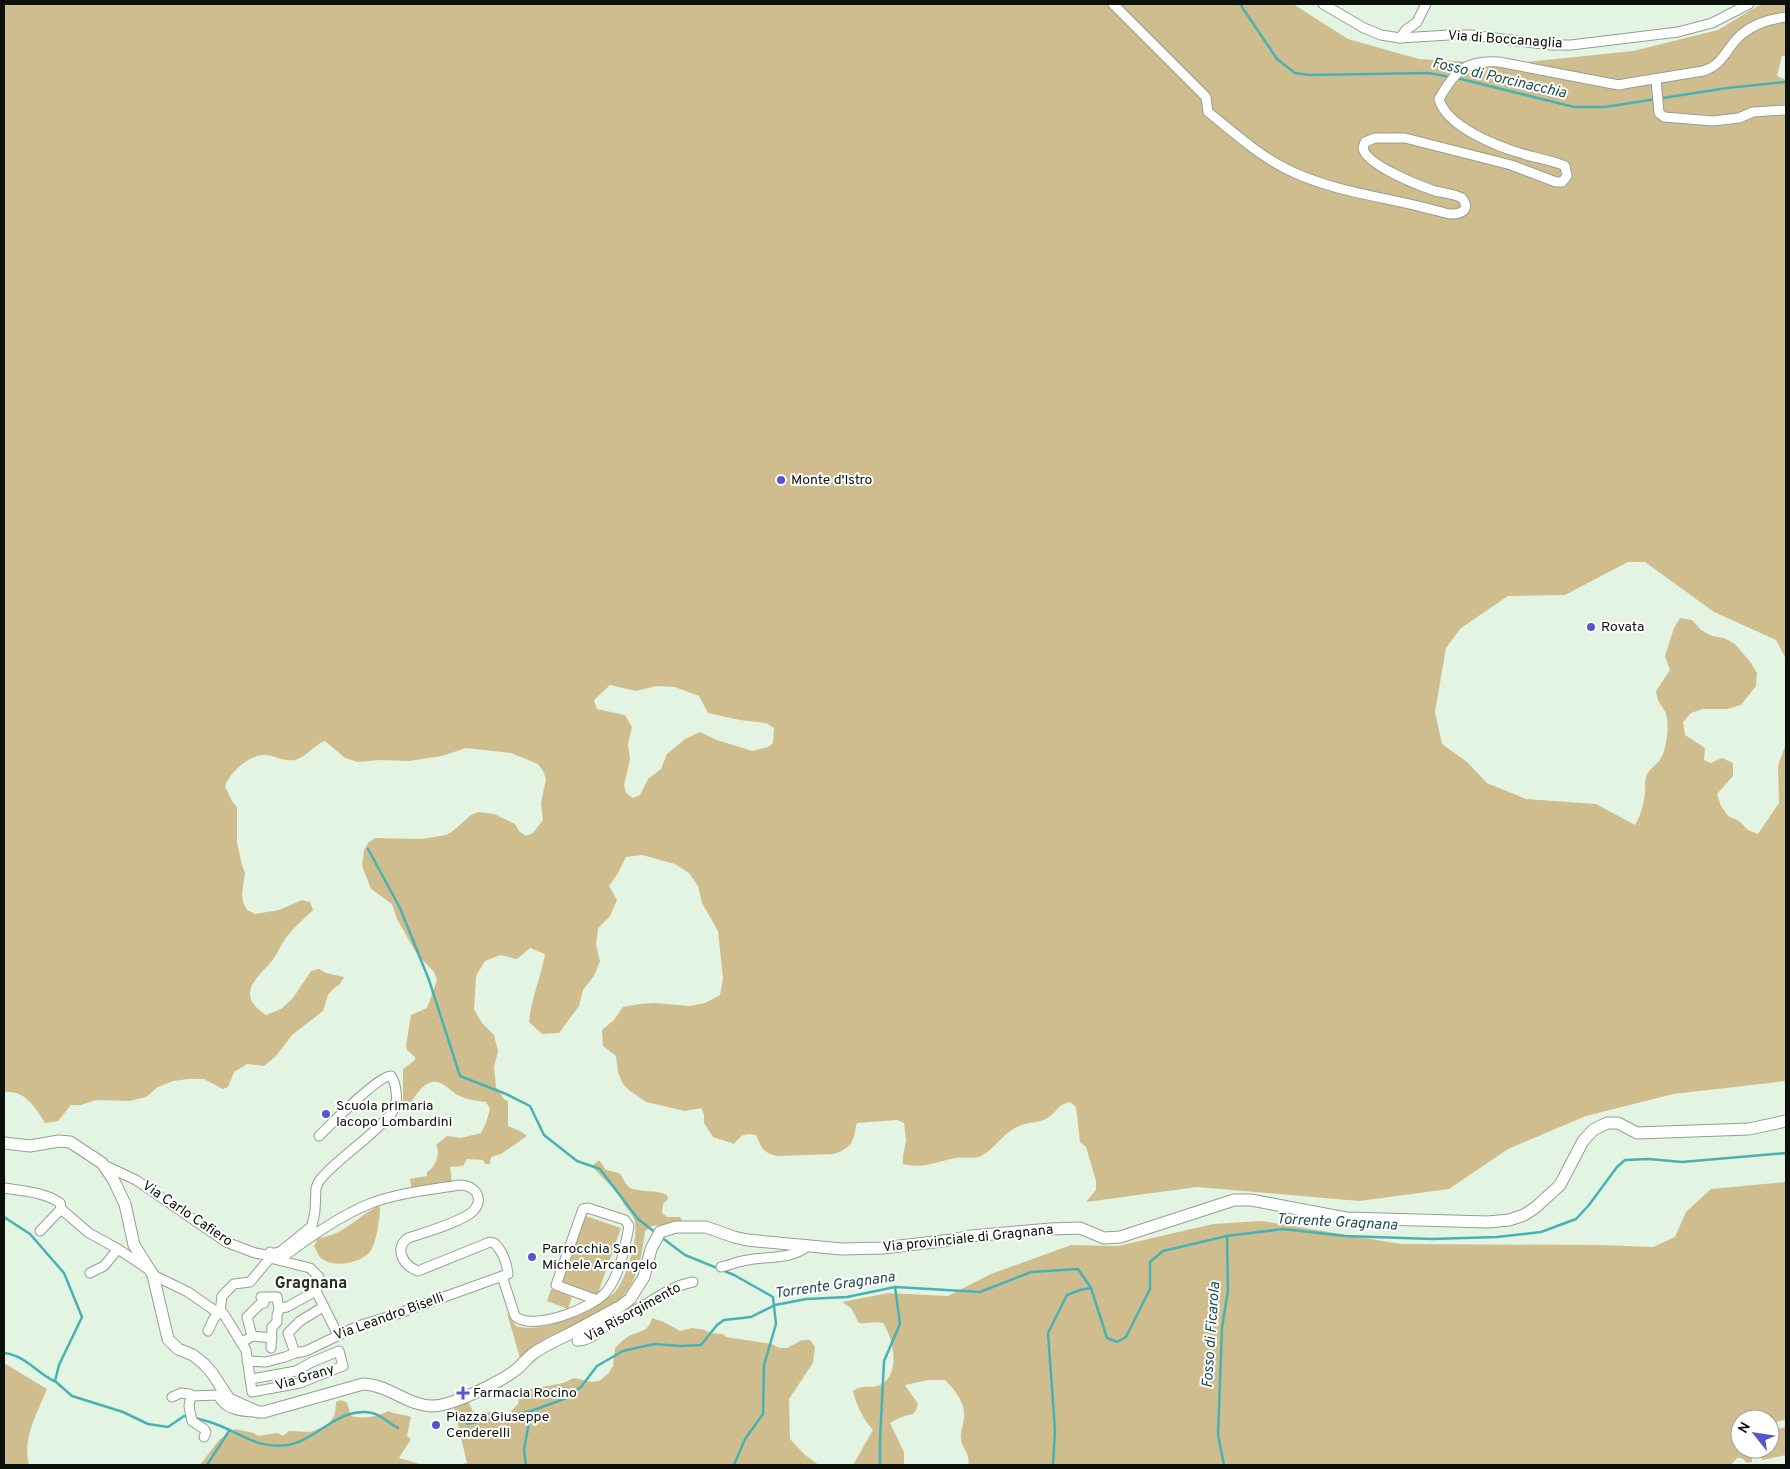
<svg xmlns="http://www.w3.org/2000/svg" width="1790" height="1469" font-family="Overpass,sans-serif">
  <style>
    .green { fill: #d0bd8d; fill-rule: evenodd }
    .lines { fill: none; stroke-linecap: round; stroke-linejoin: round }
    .stream { stroke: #47b2b4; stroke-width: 2.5 }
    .minor-casing { stroke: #92a090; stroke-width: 11 }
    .secondary-casing { stroke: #92a090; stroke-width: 13 }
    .minor { stroke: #fff; stroke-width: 9 }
    .secondary { stroke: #fff; stroke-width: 11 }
    .poi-dot { fill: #5456cd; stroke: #fff; stroke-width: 2 }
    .labels { text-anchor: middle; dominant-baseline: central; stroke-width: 4; stroke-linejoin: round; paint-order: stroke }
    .street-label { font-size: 14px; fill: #0b100a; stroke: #fff }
    .poi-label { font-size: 14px; fill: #0b100a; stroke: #fff; text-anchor: start }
    .water-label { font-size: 15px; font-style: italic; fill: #204f50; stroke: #fff }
    .quarter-label { font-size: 16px; font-weight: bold; fill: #222e21; stroke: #fff }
  </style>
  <rect width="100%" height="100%" fill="#e4f4e3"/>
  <!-- green -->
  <g class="green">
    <path d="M4,4H1293L1348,39L1419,59L1507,64L1633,51L1718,30L1756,7L1764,4H1786V56H1782L1777,76L1786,80V659L1776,640L1714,612L1645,562H1628L1565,595L1508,596L1461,628L1446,648L1435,712L1442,744L1467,762L1487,783L1526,799L1596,804L1635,825C1641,815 1644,804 1645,792C1646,787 1644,782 1646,777C1649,768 1658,765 1662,756C1667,746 1670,722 1665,711C1659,702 1658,703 1656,691L1670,670L1665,656L1674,628L1680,618L1692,620L1701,630L1712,636L1724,638L1735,644L1751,663L1757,673L1756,686L1741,705L1728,709H1703L1691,713L1683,722L1685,735L1705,748L1704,760L1711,763L1722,758L1733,763V776L1717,794L1721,806L1728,816L1739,821L1748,830L1758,834L1779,803L1778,766L1786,743V1081L1673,1094L1586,1116L1508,1149L1449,1189L1359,1201L1197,1187L1086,1202L1096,1190V1181L1086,1147L1080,1142L1076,1107L1070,1102C1057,1105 1059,1110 1049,1117C1039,1124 1027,1121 1017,1127C1003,1133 995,1149 981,1156C973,1160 964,1156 955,1158C935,1162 925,1169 903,1164V1156L906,1140L904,1123L897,1120L857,1123C855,1128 855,1135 853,1139C851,1147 841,1152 834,1154L778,1156C764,1154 761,1147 756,1135C745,1132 741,1135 734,1144L713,1137L704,1123V1115L701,1108L685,1111L646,1102L629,1090L623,1084L618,1073L616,1056L603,1046L602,1030L614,1020L623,1007L639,1004L655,1003L690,1006L705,1003L720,995L723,979L718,931L702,903L698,886L689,873L675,864L642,855L626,857L618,873L609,886L617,900L610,916L598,928L596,945L600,961L594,976L583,990L579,1006L559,1033L542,1034L529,1022C531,999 541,977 545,954L530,948L517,959L500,955L485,961L476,976L474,1009L482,1023L494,1035L498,1051L494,1067L496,1087L504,1099L508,1101V1126L520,1131L527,1136L501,1154L491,1157L490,1164H485L483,1160L467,1159L463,1166L450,1167L452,1183L412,1190L410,1179L427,1176V1172C435,1168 441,1154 436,1145L447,1136L461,1138L481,1133L486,1123L490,1109L486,1102C478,1101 470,1100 462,1097C449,1093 441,1073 424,1086C415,1093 410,1108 400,1112L403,1101V1069L415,1060V1057L407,1050L406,1046L411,1015L427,1008L437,980L434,972L417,954L397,919L392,904L371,889L362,866L364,850L368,843L375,838L422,839L446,835L453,831L471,815L478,812L494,814L515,824L519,831L526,836L533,833L543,820L541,803L546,779L543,771L538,764L511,753L466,748L442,756L409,761L380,760L358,762L345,758L325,741C314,745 306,757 295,760C283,762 275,755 264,755C249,755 230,772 225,786L232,801L237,807V843L242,865L245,873L242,894L243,902L247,910L255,914L279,910L302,900L310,902L313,910C304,919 293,928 285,939C280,946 277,955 271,962C254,981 236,995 266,1015L281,1009L293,998L311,971L319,969L326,973L344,977L340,984L333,989L328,995L323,1011L292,1035L276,1056L264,1066L247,1064L234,1072L228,1087L223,1089L204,1079H188L173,1081L158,1087L146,1097L129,1101L96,1100L81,1105H71L58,1121L45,1123C35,1107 25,1090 4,1092ZM610,685L636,691L656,686L675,687L699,696L708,713L740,720L766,723L774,728L773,743L768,747L752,751L717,740L700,732L685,739L667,754L661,769L648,779L640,795L633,798L626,793L624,785L630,760L628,744L632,727L625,715L597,709L594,700Z"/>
    <path d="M599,1160L606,1170C628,1174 617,1175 630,1188C642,1193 655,1189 667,1195L668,1199L663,1204L662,1213L667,1217H680L682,1221L680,1223L652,1226L645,1231C643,1248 640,1267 632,1283C617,1314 569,1324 542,1340C534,1345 527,1352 520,1358L507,1313L516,1326C544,1334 579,1314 602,1300C607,1297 612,1296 615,1292C626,1279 638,1240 635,1223C634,1216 630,1213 626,1207C622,1203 622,1198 618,1194C610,1184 600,1176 592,1166Z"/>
    <path d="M1786,1182V1420L1779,1421L1770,1427V1419H1740V1449H1752V1462L1747,1463L1742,1458H1737L1731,1465H968C971,1455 962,1448 961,1439C960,1433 963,1425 964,1419C966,1403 955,1390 945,1380H928L905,1385L918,1404C914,1417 913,1413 902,1417C898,1418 894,1421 890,1423L904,1452V1465H853L873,1430C864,1420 856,1405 853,1391C864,1383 872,1390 882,1384C901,1372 893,1338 883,1323C875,1321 868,1324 859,1323L851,1308L842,1302L888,1293L948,1296L991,1274L1071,1245L1118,1246L1213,1224L1262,1221L1401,1244L1600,1245L1653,1247L1675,1237L1686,1212L1711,1189Z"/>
    <path d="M378,1206L380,1208C380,1218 376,1246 369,1253C358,1264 330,1269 319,1256C317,1253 316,1249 314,1246L318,1238C342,1236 357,1217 378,1206Z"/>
    <polygon points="583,1215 621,1228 597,1296 559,1282"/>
    <polygon points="551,1289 572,1297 568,1309 547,1301"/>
    <path d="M652,1318L664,1322L680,1331L692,1328L705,1330L710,1333L723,1334L726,1337L772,1344L779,1348H787L802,1340H810L815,1347L813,1363L789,1399L790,1439L805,1455L819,1465H457L467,1463L454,1408L468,1401L475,1416C486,1411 496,1411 508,1414L518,1404L520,1393L525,1390L563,1383L574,1378L592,1382L599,1381L609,1373L613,1366L615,1348C620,1343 625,1338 631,1335C641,1331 649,1331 652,1318Z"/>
    <path d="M4,1363L47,1389C37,1414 22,1438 29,1465H4Z"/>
    <path d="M341,1400L347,1403L351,1416C361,1419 379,1417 388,1411C396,1415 403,1414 411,1417L407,1436L411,1439L399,1458L423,1465H200L219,1440L235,1429L254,1433L258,1436L277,1433L283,1436L289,1431L311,1432L328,1425L335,1414L336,1402Z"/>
    <polygon points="1786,1427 1786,1455 1762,1460 1760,1452 1755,1453 1754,1449 1770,1449 1770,1430"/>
  </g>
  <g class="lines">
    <!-- stream -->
    <g class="stream">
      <polyline points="1240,4 1277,59 1295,73 1309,75 1428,73 1451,77"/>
      <polyline points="1457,78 1574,107 1605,107 1727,88 1786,82"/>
      <polyline points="368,849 400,908 429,980 460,1076 506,1094 530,1106 544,1135 577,1161 600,1169 638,1219 656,1233"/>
      <polyline points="4,1217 30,1234 64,1273 82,1317 59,1365 55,1381 72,1396 123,1412 148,1424 168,1427 184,1416 189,1417"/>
      <polyline points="661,1237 685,1255 734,1275 773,1297 776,1324 764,1365 763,1414 745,1439 734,1465"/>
      <path d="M4,1353C27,1356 35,1372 54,1381"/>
      <path d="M194,1418C204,1420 214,1423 223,1427C245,1437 262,1449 288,1445C317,1440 339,1406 372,1413C382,1415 389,1424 398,1428"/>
      <polyline points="467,1424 531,1411 564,1399 581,1387 597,1366 623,1351 654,1344 680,1346 701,1345 717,1325 724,1320 751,1317 775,1305 806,1299 847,1297 895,1287 980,1292 1031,1272 1078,1269 1091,1288 1107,1338 1117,1342 1126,1337 1150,1289 1150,1262 1163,1251 1227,1236 1283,1229 1345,1236 1432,1239 1497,1237 1541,1232 1576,1219 1589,1205 1617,1167 1625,1160 1649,1159 1682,1162 1786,1153"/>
      <polyline points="207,1465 229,1431"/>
      <polyline points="526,1465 524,1450 531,1411"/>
      <polyline points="880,1465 880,1440 884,1361 900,1324 895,1287"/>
      <polyline points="1053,1465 1055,1430 1048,1333 1067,1295 1080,1290 1091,1288"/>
      <polyline points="1224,1465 1218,1435 1222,1328 1228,1290 1227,1236"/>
    </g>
    <!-- minor casing -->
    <g class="minor-casing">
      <g id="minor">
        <path d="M1113,4L1206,97L1208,112C1235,133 1262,159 1295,173C1342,194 1395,198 1445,213C1456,216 1473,212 1462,198C1454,194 1444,193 1435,191C1418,185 1366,165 1363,148L1365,142L1375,138H1405L1511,165L1556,182H1562L1567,176L1565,166C1551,160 1535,158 1520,153C1496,146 1446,126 1439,99C1455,71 1465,60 1499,62L1608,83L1619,85L1629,83L1703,71C1725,64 1726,47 1742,34C1755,23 1770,19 1786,17"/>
        <polyline points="1323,4 1364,28 1381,35 1400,38 1449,35 1471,35 1551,45 1571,45 1678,32 1712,23 1749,4"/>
        <polyline points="1400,38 1406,30 1417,22 1426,4"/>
        <polyline points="1656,79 1659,113 1664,117 1713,121 1739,118 1753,112 1786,110"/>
        <path d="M104,1165L136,1180L226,1242L255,1253L266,1255L280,1252L287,1254C313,1235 340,1216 369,1204C396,1193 430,1190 459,1185C474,1185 485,1197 474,1210C465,1221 423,1233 408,1238C393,1249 404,1266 418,1271L490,1242L494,1243C502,1250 507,1263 508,1274L394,1315L358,1326L306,1351L295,1353L285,1357L266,1362L247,1361"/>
        <path d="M4,1188C23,1191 44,1192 60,1203L61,1209L89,1233L118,1249L148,1269"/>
        <polyline points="40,1231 61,1209"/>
        <polyline points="270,1252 270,1258 310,1268 319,1277 316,1291 338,1335"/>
        <path d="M280,1252L312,1226L315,1211L316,1188L319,1181C337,1159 364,1143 383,1122C388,1118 393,1112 395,1106C398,1098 396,1083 391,1076C379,1075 330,1125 319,1136"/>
        <path d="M721,1267C730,1265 739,1261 748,1260C767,1256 794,1260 808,1245"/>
        <polyline points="90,1273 104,1266 118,1249"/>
        <polyline points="153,1275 188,1292 214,1310 223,1313 246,1350 252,1392 300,1383 343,1366 339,1351 312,1362 296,1371 251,1379"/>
        <path d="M502,1276L515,1316C532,1332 593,1308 606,1292C620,1275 625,1247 629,1226L625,1220L588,1208L583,1209L556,1285L597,1300"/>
        <polyline points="279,1308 287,1307 316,1291"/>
        <path d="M599,1319L601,1322L599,1325L577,1341C591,1342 602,1327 613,1321C620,1317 628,1315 634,1311C654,1300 671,1286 693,1282"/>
        <polyline points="208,1331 214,1318 220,1312 222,1296 234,1284 250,1282 270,1258"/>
        <polyline points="252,1336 272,1338"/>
        <polyline points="241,1343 252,1336 247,1317 259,1305 264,1303 261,1297 277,1297 279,1310 277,1315 277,1322 272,1327 271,1348"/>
        <polyline points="295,1353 288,1333 300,1321 323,1307"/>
        <polyline points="191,1396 189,1406 192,1421 204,1429 206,1432 204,1437"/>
        <path d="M172,1397L181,1393L190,1394L191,1396L218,1395C225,1410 241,1412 256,1412"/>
      </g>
    </g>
    <!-- secondary casing -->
    <g class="secondary-casing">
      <path id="secondary" d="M4,1143L30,1146L59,1141L70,1142L102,1163L113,1179L125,1204L134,1245L153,1275L168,1339L178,1349L193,1355L204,1364L212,1373L229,1399L258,1412H264L363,1384C389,1385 407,1405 431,1406C451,1407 502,1381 517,1369C523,1364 528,1357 534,1353C545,1345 559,1339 571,1333C588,1324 604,1315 621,1306L630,1299L644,1277L651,1249L660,1232L676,1227H706L734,1237L747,1240L842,1249L883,1248L951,1240L971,1236L1050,1229L1080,1228L1104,1238L1120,1237L1234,1200H1251L1346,1218L1488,1222L1509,1220L1524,1215L1536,1207L1560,1185L1583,1141L1593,1130L1607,1123H1618L1637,1133L1749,1129L1786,1121"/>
    </g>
    <!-- minor -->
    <use href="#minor" class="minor"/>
    <!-- secondary -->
    <use href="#secondary" class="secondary"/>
  </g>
  <!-- markers -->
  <g class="poi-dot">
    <circle cx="781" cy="480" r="5"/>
    <circle cx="1591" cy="627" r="5"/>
    <circle cx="326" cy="1114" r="5"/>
    <circle cx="532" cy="1257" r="5"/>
    <path d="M460.5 1385.5h5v5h5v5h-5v5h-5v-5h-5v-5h5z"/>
    <circle cx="436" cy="1425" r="5"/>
  </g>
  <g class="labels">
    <!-- street labels -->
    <g class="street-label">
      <text transform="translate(1505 40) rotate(4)">Via di Boccanaglia</text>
      <text transform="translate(187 1214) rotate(34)">Via Carlo Cafiero</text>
      <text transform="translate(968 1239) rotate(-6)">Via provinciale di Gragnana</text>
      <text transform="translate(633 1313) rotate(-29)">Via Risorgimento</text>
      <text transform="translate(389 1317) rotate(-20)">Via Leandro Biselli</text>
      <text transform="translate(305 1378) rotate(-17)">Via Grany</text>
    </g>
    <!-- poi labels -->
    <g class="poi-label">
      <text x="791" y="480">Monte d'Istro</text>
      <text x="1601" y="627">Rovata</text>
      <text x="336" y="1106">Scuola primaria<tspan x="336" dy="16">Iacopo Lombardini</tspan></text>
      <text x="542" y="1249">Parrocchia San<tspan x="542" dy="16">Michele Arcangelo</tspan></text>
      <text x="473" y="1393">Farmacia Rocino</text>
      <text x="446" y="1417">Piazza Giuseppe<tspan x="446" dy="16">Cenderelli</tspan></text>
    </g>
    <!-- water labels -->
    <g class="water-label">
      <text transform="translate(1499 79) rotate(13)">Fosso di Porcinacchia</text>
      <text transform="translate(1337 1223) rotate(3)">Torrente Gragnana</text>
      <text transform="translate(835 1286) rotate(-8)">Torrente Gragnana</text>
      <text transform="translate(1212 1335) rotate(-86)">Fosso di Ficarola</text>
    </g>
    <!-- quarter labels -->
    <g class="quarter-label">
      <text x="311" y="1284">Gragnana</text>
    </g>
  </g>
  <!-- border -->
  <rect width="1790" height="1469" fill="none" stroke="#0b100a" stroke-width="10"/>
  <!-- north arrow -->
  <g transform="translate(1755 1434) rotate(300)"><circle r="24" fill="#ffffff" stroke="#9d9f9d"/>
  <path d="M0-4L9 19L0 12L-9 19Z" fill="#5456cd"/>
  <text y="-8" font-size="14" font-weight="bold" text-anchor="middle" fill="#0b100a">N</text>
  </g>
</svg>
